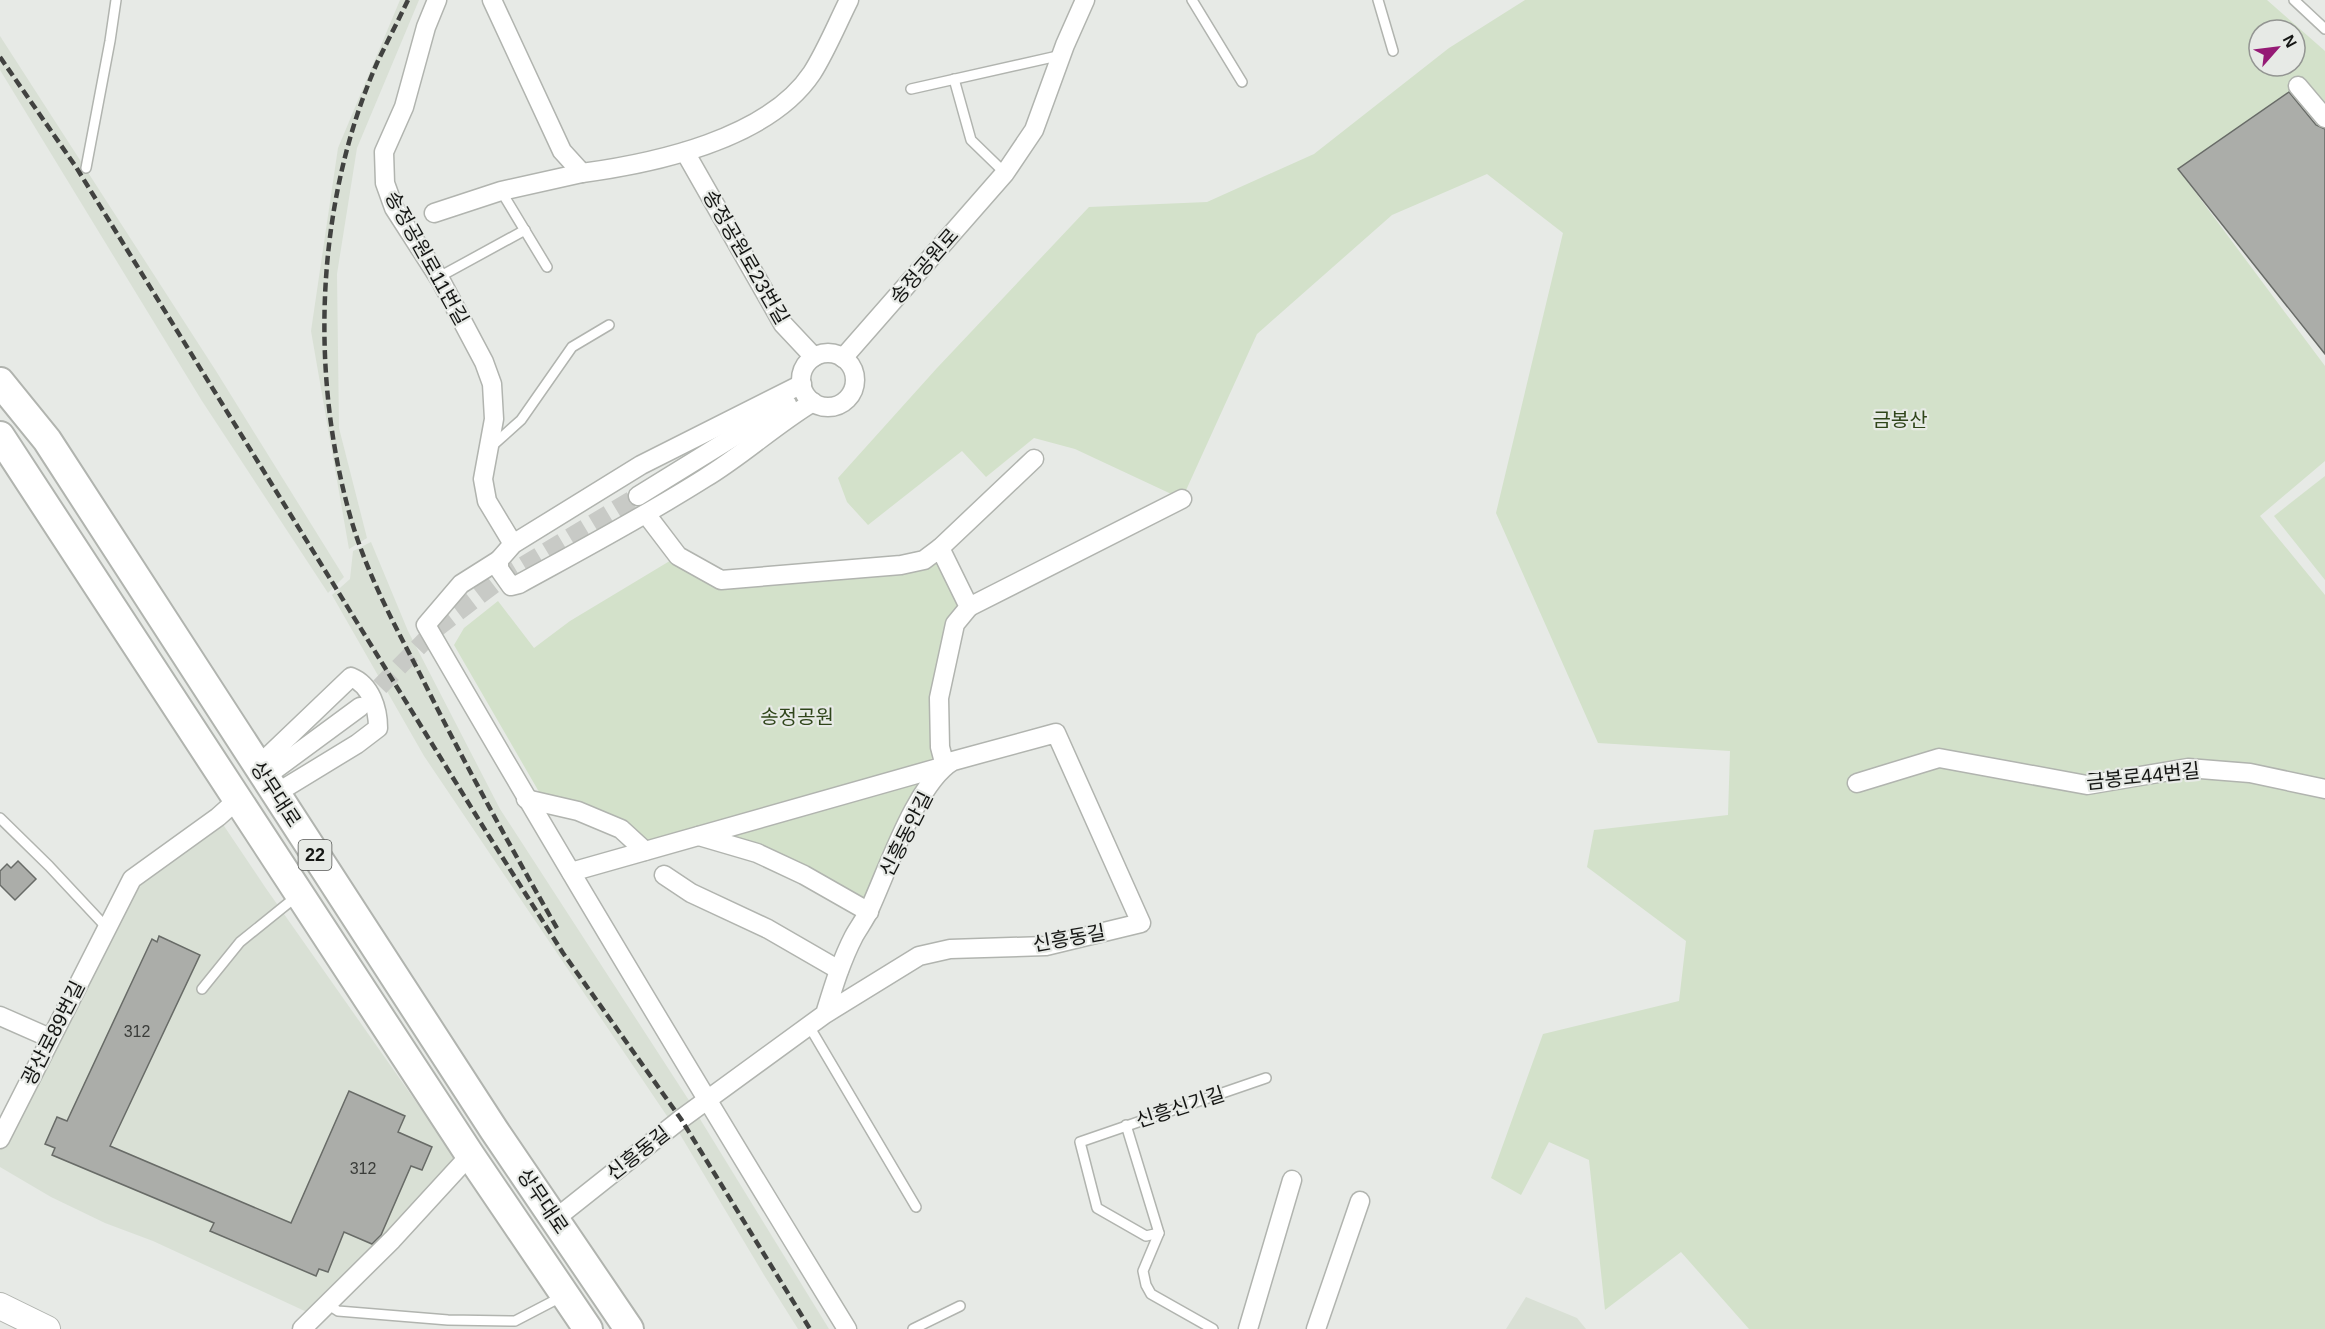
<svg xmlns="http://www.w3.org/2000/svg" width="2325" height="1329" font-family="Arial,'Noto Sans KR',sans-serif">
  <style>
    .built { fill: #d9e0d5 }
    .green { fill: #d3e1ca; fill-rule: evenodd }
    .building { fill: #abada9; stroke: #686b67; stroke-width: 1.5 }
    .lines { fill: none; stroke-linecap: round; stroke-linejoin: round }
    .minor-tunnel { stroke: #c8cac6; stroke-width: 18; stroke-dasharray: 18 9; stroke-linecap: butt }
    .service-casing { stroke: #b1b4af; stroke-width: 12 }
    .minor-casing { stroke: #b1b4af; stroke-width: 21 }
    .secondary-casing { stroke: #b1b4af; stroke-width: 28 }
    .primary-casing { stroke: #b1b4af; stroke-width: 32 }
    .service { stroke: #fff; stroke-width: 9 }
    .minor { stroke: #fff; stroke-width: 18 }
    .secondary { stroke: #fff; stroke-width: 26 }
    .primary { stroke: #fff; stroke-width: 28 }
    .rail { stroke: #414240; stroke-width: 4.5; stroke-dasharray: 9 4.5; stroke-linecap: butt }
    .labels { text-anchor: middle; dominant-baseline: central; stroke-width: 4.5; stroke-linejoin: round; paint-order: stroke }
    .number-label { font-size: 16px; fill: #3a3c39 }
    .shield { fill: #e7eae6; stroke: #545653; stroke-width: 1.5 }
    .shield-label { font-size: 18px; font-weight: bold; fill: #151614 }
    .street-label { font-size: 20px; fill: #151614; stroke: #e7eae6 }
    .park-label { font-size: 20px; fill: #2f451a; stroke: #e7eae6 }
  </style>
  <rect width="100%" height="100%" fill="#e7eae6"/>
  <!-- built -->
  <g class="built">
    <polygon points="400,0 419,0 357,148 337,274 339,428 367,538 349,549 311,331 338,148"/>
    <polygon points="0,36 216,371 344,577 328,593 202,401 0,70"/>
    <polygon points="371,542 408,631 500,809 690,1102 669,1119 424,756 332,595 350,579 353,551"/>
    <polygon points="218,817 265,887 459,1163 309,1313 153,1241 105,1223 51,1197 0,1167 0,1139 132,879"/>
    <polygon points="692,1106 829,1329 798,1329 764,1275 672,1121"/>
    <polygon points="1526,1297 1577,1318 1586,1329 1506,1329"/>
  </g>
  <!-- green -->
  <g class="green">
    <path d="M1525,0H2267L2325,51V118L2297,87L2178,169L2325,366V461L2260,516L2325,595V1329H1749L1681,1252L1605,1310L1589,1160L1549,1142L1521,1195L1491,1178L1543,1034L1679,1001L1686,941L1587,867L1594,830L1728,815L1730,751L1598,743L1496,513L1563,233L1487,174L1392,215L1257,334L1182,499L1075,449L1034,438L986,477L962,451L868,525L847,502L838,478L937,368L1089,207L1207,202L1314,154L1449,48ZM2259,30H2295V66H2259Z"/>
    <polygon points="2325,476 2325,580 2274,516"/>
    <polygon points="940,548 969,607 955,624 940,747 869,912 699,836 645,851 621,829 546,804 454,645 464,628 498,601 534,648 570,621 678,556 722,580 901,565"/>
  </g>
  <!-- building -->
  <g class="building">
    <polygon points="2289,92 2316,125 2325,129 2325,354 2178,169"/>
    <polygon points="18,861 36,879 15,900 0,885 0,871 7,864 11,868"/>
    <polygon points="159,936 200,955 110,1146 291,1223 349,1091 405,1116 398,1132 432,1147 422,1170 411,1166 381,1235 372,1244 344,1232 328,1272 319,1269 316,1276 210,1231 214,1223 52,1155 55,1148 45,1144 57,1117 67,1121 152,939 157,942"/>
  </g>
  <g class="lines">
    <!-- minor-tunnel -->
    <polyline class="minor-tunnel" points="361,706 437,628 501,579 638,496"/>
    <!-- service casing -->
    <g class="service-casing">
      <g id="service">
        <polyline points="1192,0 1242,82"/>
        <polyline points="1378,0 1393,51"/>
        <polyline points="2294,0 2325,29"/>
        <polyline points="954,79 971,140 1005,173"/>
        <polyline points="911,89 1062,55"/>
        <polyline points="86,168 110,41 116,0"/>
        <polyline points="501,191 547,267"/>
        <polyline points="439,277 525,230"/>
        <polyline points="492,446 521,420 572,347 609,325"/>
        <polyline points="0,818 49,866 107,928"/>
        <polyline points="202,989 240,942 297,896"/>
        <polyline points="809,1026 916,1207"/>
        <polyline points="1126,1125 1159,1233 1143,1271 1146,1285 1151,1294 1213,1329"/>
        <polyline points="1159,1233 1146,1236 1097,1208 1080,1142 1266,1078"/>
        <polyline points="327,1304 338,1311 448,1320 515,1321 563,1296"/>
        <polyline points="913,1329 960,1306"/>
      </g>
    </g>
    <!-- minor casing -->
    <g class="minor-casing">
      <g id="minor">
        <polyline points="437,0 426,27 404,107 384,152 385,183 394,208 441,281 484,362 492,384 494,419 483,479 487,501 513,544"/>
        <path d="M492,0L562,151L582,173C655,163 768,139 812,73C826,51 837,24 849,0"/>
        <polyline points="2298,86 2325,118"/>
        <polyline points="685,152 783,324 814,357"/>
        <polyline points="434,213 501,191 582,173"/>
        <circle cx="828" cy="380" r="27"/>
        <polyline points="843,358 1005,173 1034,130 1065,45 1085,0"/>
        <path d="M802,384L641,465L513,544L499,560V569L511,586L519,584C581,550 645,516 705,478C743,455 775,425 813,402"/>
        <polyline points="638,496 787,404"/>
        <polyline points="940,548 1034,459"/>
        <path d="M499,560L461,584L426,625C563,862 704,1096 847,1329"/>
        <polyline points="969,607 1182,499"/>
        <path d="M258,766L351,677C371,685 378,709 378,728L357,744L275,794"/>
        <polyline points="265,777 360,707"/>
        <polyline points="1857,783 1939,758 2087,785 2188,768 2250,773 2325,789"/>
        <polyline points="526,799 578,811 621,829 645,851"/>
        <polyline points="699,836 757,853 804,875 869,912"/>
        <polyline points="571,872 945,766 940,747 939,698 955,624 969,607 940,548 924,560 901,565 721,580 678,556 646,514"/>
        <polyline points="664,875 691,893 768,929 839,970"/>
        <polyline points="0,1016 50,1038"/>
        <polyline points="0,1139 132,879 218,817 237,800"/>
        <path d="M555,1219L681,1119L825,1014L919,956L950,949L1046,946L1141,923L1056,733L953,761C917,782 888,869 870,908C866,918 859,927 854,936C841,961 833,988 825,1014"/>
        <polyline points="302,1329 392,1240 470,1155"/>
        <polyline points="1248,1329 1292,1180"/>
        <polyline points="1316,1329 1360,1201"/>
      </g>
    </g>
    <!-- secondary casing -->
    <g class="secondary-casing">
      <polyline id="secondary" points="0,1306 47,1329"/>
    </g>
    <!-- primary casing -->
    <g class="primary-casing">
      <g id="primary">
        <polyline points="0,382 47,440 494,1130 629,1329"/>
        <polyline points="0,436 470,1155 588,1329"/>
      </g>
    </g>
    <!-- service -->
    <use href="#service" class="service"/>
    <!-- minor -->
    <use href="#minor" class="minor"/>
    <!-- secondary -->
    <use href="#secondary" class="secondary"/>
    <!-- primary -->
    <use href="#primary" class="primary"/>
    <!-- rail -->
    <g class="rail">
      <path d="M408,0C398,21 387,42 377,63C316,202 309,373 351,519C367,574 394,624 420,674C463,761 510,846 558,930"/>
      <polyline points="0,57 76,167 487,833 563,953 681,1119 810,1329"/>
    </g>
  </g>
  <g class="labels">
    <!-- number labels -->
    <g class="number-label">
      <text x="137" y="1031">312</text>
      <text x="363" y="1168">312</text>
    </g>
    <!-- shield labels -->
    <rect class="shield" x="298.5" y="840" width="33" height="30" rx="4.5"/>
    <g class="shield-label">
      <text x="315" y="855">22</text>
    </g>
    <!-- street labels -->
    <g class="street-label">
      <text transform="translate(746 257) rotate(60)">송정공원로23번길</text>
      <text transform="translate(427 258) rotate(61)">송정공원로11번길</text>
      <text transform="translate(924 266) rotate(-49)">송정공원로</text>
      <text transform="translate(2143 776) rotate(-6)">금봉로44번길</text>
      <text transform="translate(276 794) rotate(57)">상무대로</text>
      <text transform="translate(906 834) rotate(-63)">신흥동안길</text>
      <text transform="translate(1069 938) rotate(-10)">신흥동길</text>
      <text transform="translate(53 1033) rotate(-63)">광산로89번길</text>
      <text transform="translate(1180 1107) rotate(-18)">신흥신기길</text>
      <text transform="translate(638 1153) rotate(-38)">신흥동길</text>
      <text transform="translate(543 1201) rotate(56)">상무대로</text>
    </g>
    <!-- park labels -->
    <g class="park-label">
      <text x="1900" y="420">금봉산</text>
      <text x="797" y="717">송정공원</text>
    </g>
  </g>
  <!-- north arrow -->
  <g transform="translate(2277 48) rotate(62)"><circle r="28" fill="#e7eae6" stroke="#939592" stroke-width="1.5"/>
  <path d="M0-4.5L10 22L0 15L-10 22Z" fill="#951a75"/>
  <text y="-9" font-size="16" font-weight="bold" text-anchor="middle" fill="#151614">N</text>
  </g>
</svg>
